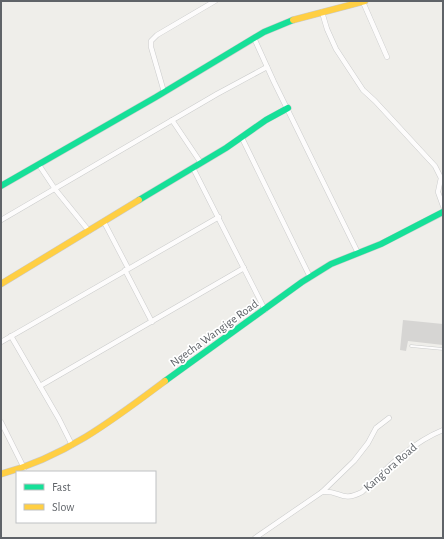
<svg xmlns="http://www.w3.org/2000/svg" width="444" height="539" font-family="'Alegreya Sans',sans-serif">
  <style>
    .building { fill: #d6d5d3 }
    .lines { fill: none; stroke-linecap: round; stroke-linejoin: round }
    .lane-casing { stroke: #cbcccc; stroke-width: 3 }
    .street-casing { stroke: #cbcccc; stroke-width: 5.5 }
    .fast-casing { stroke: #cacacb; stroke-width: 7 }
    .slow-casing { stroke: #cacacb; stroke-width: 7 }
    .lane { stroke: #fdfcfc; stroke-width: 2 }
    .street { stroke: #fdfcfc; stroke-width: 4.5 }
    .fast { stroke: #16e098; stroke-width: 6 }
    .slow { stroke: #ffcf43; stroke-width: 6 }
    .labels { text-anchor: middle; dominant-baseline: central; stroke-width: 3.5; stroke-linejoin: round; paint-order: stroke }
    .street-label { font-size: 12px; fill: #5f6368; stroke: #fff }
  </style>
  <rect width="100%" height="100%" fill="#efeeea"/>
  <!-- building -->
  <polygon class="building" points="403,320 443,324 443,345 408,341 406,351 400,350"/>
  <g class="lines">
    <!-- lane casing -->
    <g class="lane-casing">
      <polyline id="lane" points="411,346 443,349"/>
    </g>
    <!-- street casing -->
    <g class="street-casing">
      <g id="street">
        <polyline points="363,2 387,57"/>
        <polyline points="322,12 327,29 336,49 363,90 375,101 435,166 441,178 438,192 443,206"/>
        <polyline points="254,38 274,82 358,253"/>
        <polyline points="164,92 151,47 151,41 157,35 215,1"/>
        <polyline points="172,120 201,163"/>
        <polyline points="242,138 310,277"/>
        <polyline points="39,165 55,189 89,231"/>
        <polyline points="193,168 265,310"/>
        <polyline points="1,220 217,94 267,67"/>
        <polyline points="104,222 128,268"/>
        <polyline points="125,270 152,322"/>
        <polyline points="11,336 59,419 72,445"/>
        <polyline points="1,342 219,217"/>
        <polyline points="40,386 244,268"/>
        <polyline points="1,422 24,468"/>
        <polyline points="322,492 354,461 368,443 376,428 389,418"/>
        <path d="M255,538L322,492C341,490 341,503 362,492C387,468 411,443 443,430"/>
      </g>
    </g>
    <!-- fast casing -->
    <g class="fast-casing">
      <g id="fast">
        <polyline points="1,186 156,97 264,32 293,20"/>
        <polyline points="139,200 226,148 266,120 288,108"/>
        <polyline points="165,381 302,282 331,264 381,244 443,212"/>
      </g>
    </g>
    <!-- slow casing -->
    <g class="slow-casing">
      <g id="slow">
        <polyline points="293,20 365,1"/>
        <polyline points="1,284 139,200"/>
        <path d="M1,474C65,457 113,420 165,381"/>
      </g>
    </g>
    <!-- lane -->
    <use href="#lane" class="lane"/>
    <!-- street -->
    <use href="#street" class="street"/>
    <!-- fast -->
    <use href="#fast" class="fast"/>
    <!-- slow -->
    <use href="#slow" class="slow"/>
  </g>
  <g class="labels">
    <!-- street labels -->
    <g class="street-label">
      <text transform="translate(214 333) rotate(-36)">Ngecha Wangige Road</text>
      <text transform="translate(390 467) rotate(-41)">Kang'ora Road</text>
    </g>
  </g>
  <!-- border -->
  <rect width="444" height="539" fill="none" stroke="#5f6368" stroke-width="4"/>
  <!-- legend -->
  <rect x="16" y="471" width="140" height="52" fill="#ffffff" stroke="#bfc1c3"/>
  <rect x="24" y="484" width="20" height="6" fill="#16e098" stroke="#bfc1c3"/>
  <text x="52" y="491" font-size="12" fill="#5f6368">Fast</text>
  <rect x="24" y="504" width="20" height="6" fill="#ffcf43" stroke="#bfc1c3"/>
  <text x="52" y="511" font-size="12" fill="#5f6368">Slow</text>
</svg>
